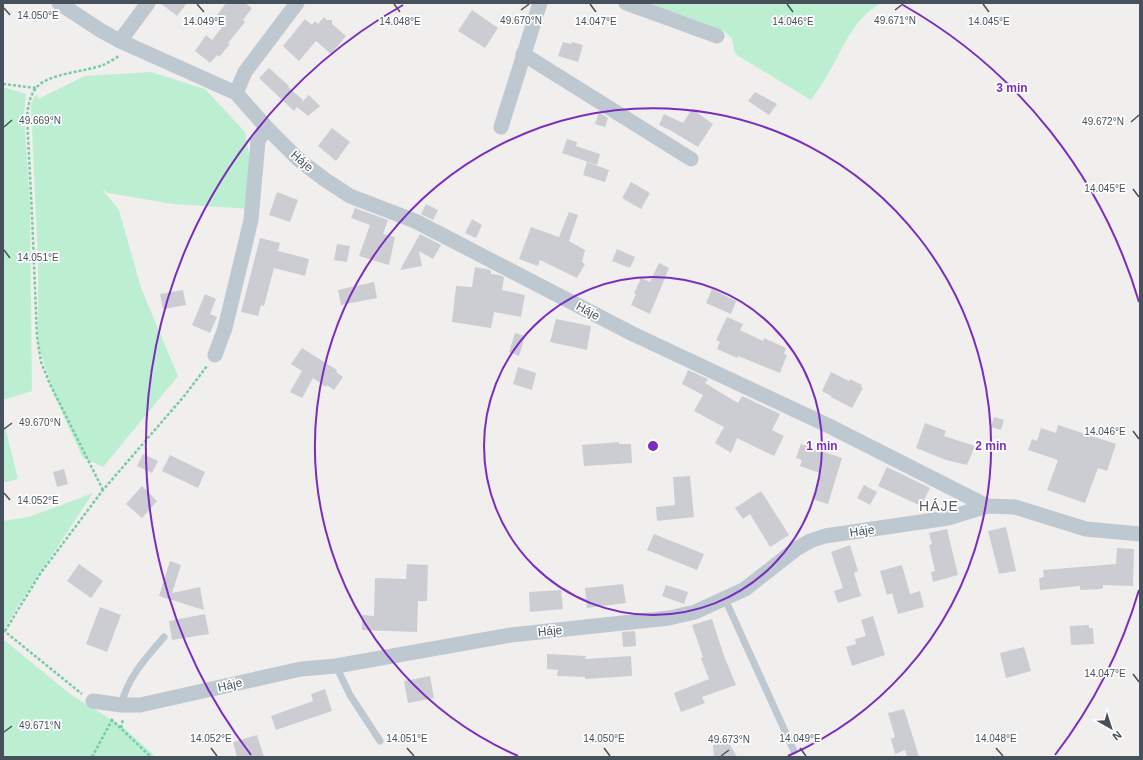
<svg xmlns="http://www.w3.org/2000/svg" width="1143" height="760" font-family="Helvetica,sans-serif">
  <style>
    .green { fill: #bcefd1 }
    .building { fill: #cbcdd3 }
    .lines { fill: none; stroke-linecap: round; stroke-linejoin: round }
    .path { stroke: #74cda3; stroke-width: 2.5; stroke-dasharray: 3 2; stroke-linecap: butt }
    .lane { stroke: #bec8d0; stroke-width: 7 }
    .street { stroke: #bec8d0; stroke-width: 15 }
    .ticks { fill: none; stroke: #46515b; stroke-width: 1.5 }
    .ring { fill: none; stroke: #7b2cbf; stroke-width: 2 }
    .labels { text-anchor: middle; dominant-baseline: central; stroke-width: 3.5; stroke-linejoin: round; paint-order: stroke }
    .street-label { font-size: 12px; fill: #46515b; stroke: #fff }
    .quarter-label { font-size: 14px; letter-spacing: 1px; fill: #5a5e63; stroke: #fff }
    .ticks-label { font-size: 10px; text-anchor: middle; fill: #46515b; stroke: #fff; stroke-width: 3.5; stroke-linejoin: round; paint-order: stroke }
    .centre { fill: #7b2cbf; stroke: #fff; stroke-width: 2 }
    .ring-label { font-size: 12px; text-anchor: middle; font-weight: bold; fill: #7b2cbf; stroke: #fff; stroke-width: 3.5; stroke-linejoin: round; paint-order: stroke }
  </style>
  <rect width="100%" height="100%" fill="#f1eeee"/>
  <!-- green -->
  <g class="green">
    <path d="M634,3H881C852,20 844,47 828,74C823,83 817,91 811,100L735,54L732,38L724,31L668,16Z"/>
    <polygon points="151,72 205,89 245,132 251,166 251,209 173,204 108,193 102,189 119,210 141,288 178,376 103,467 83,458 54,395 38,344 38,263 31,105 34,97 37,95 38,99 85,76"/>
    <polygon points="3,87 26,94 24,114 30,207 32,391 3,400"/>
    <polygon points="3,419 18,479 3,483"/>
    <polygon points="93,493 13,614 3,631 3,521 29,517"/>
    <polygon points="3,639 70,694 123,727 156,757 3,757"/>
  </g>
  <!-- building -->
  <g class="building">
    <polygon points="160,3 187,3 177,16"/>
    <polygon points="226,3 245,3 252,8 243,20 245,22 228,43 230,44 219,57 217,55 210,63 195,51 206,35 212,40 227,21 217,15"/>
    <polygon points="472,10 498,28 485,48 458,31"/>
    <polygon points="324,17 327,20 332,20 332,24 346,36 331,54 316,41 299,61 283,46 305,19 312,25 315,21 318,24"/>
    <polygon points="563,42 571,44 572,42 583,45 578,62 558,56"/>
    <polygon points="269,68 289,86 288,87 303,100 300,104 309,95 320,106 308,116 297,107 294,111 259,78"/>
    <polygon points="755,92 777,104 769,115 748,101"/>
    <polygon points="692,109 713,124 698,147 670,130 659,125 664,114 683,123"/>
    <polygon points="599,112 608,118 605,127 595,124"/>
    <polygon points="332,128 350,142 336,161 318,146"/>
    <polygon points="567,139 577,142 576,146 600,154 597,165 562,153"/>
    <polygon points="587,162 609,170 605,182 583,175"/>
    <polygon points="631,182 650,193 641,209 622,198"/>
    <polygon points="277,192 298,200 290,222 269,215"/>
    <polygon points="426,204 438,210 433,220 421,214"/>
    <polygon points="355,208 388,220 383,234 395,237 389,265 359,256 370,225 351,218"/>
    <polygon points="569,212 578,215 569,241 585,250 582,262 585,264 577,278 540,260 538,266 519,259 531,227 559,237"/>
    <polygon points="472,219 482,225 476,238 465,233"/>
    <polygon points="420,234 441,245 433,259 419,251 422,266 400,270"/>
    <polygon points="260,238 280,243 278,251 309,259 305,276 274,268 264,306 261,305 258,316 241,312"/>
    <polygon points="337,244 350,246 347,262 334,260"/>
    <polygon points="617,249 635,257 630,268 612,261"/>
    <polygon points="659,263 669,268 650,314 631,305 636,294 634,293 641,278 650,282"/>
    <polygon points="475,267 490,270 491,271 491,274 499,275 504,277 502,290 525,295 521,317 494,312 491,328 452,322 456,286 472,287"/>
    <polygon points="374,282 377,298 341,305 338,290"/>
    <polygon points="712,289 736,301 731,314 706,303"/>
    <polygon points="183,290 186,305 163,309 160,294"/>
    <polygon points="205,294 216,299 210,314 217,317 210,333 192,325"/>
    <polygon points="727,317 743,324 740,330 763,341 764,338 786,348 784,354 787,355 780,373 738,356 737,358 717,349 720,342 716,340"/>
    <polygon points="556,319 591,326 587,350 550,342"/>
    <polygon points="515,333 525,336 519,356 509,352"/>
    <polygon points="302,348 337,370 336,372 343,377 334,390 327,385 326,387 313,378 302,398 290,392 302,371 291,364"/>
    <polygon points="518,367 536,373 532,390 513,384"/>
    <polygon points="688,370 708,379 705,383 738,403 742,396 780,414 772,430 784,436 774,456 737,438 731,453 715,443 724,427 694,411 703,395 682,384"/>
    <polygon points="831,372 849,381 850,379 862,385 861,387 863,388 852,408 831,397 831,396 822,391"/>
    <polygon points="994,417 1004,420 1001,430 991,427"/>
    <polygon points="925,423 946,431 944,436 975,446 967,465 946,460 916,448"/>
    <polygon points="1058,425 1116,444 1107,471 1098,468 1085,503 1047,490 1058,460 1028,450 1032,439 1037,441 1041,428 1056,433"/>
    <polygon points="619,442 619,444 631,444 632,463 584,466 582,445"/>
    <polygon points="801,444 842,458 828,504 812,499 820,473 800,466 802,460 796,458"/>
    <polygon points="143,454 158,461 152,473 137,466"/>
    <polygon points="170,455 205,472 198,488 162,471"/>
    <polygon points="887,467 930,488 921,506 878,486"/>
    <polygon points="64,469 68,484 57,487 53,472"/>
    <polygon points="690,476 694,517 657,521 656,507 675,505 673,477"/>
    <polygon points="864,485 877,492 870,505 857,498"/>
    <polygon points="142,486 157,501 142,518 126,504"/>
    <polygon points="761,491 789,535 770,547 750,514 743,519 735,508"/>
    <polygon points="1006,527 1016,571 999,574 988,531"/>
    <polygon points="947,529 958,575 933,582 931,572 935,571 929,545 932,544 929,533"/>
    <polygon points="654,534 704,554 697,570 647,550"/>
    <polygon points="850,545 858,571 854,573 861,596 838,603 834,591 843,588 831,552"/>
    <polygon points="1117,548 1134,549 1133,586 1103,585 1103,588 1101,589 1080,590 1080,586 1040,590 1039,578 1044,577 1043,570 1116,564"/>
    <polygon points="170,561 181,565 172,593 200,587 204,610 159,596"/>
    <polygon points="79,564 103,581 91,598 67,581"/>
    <polygon points="407,564 428,565 427,601 418,601 417,632 362,630 362,615 374,616 375,578 406,579"/>
    <polygon points="902,565 910,594 920,591 924,607 898,614 892,593 887,595 880,571"/>
    <polygon points="623,584 626,603 587,608 585,588"/>
    <polygon points="666,585 688,592 684,604 662,596"/>
    <polygon points="561,590 563,609 530,612 529,592"/>
    <polygon points="100,607 121,615 107,652 86,644"/>
    <polygon points="205,614 209,634 172,640 169,621"/>
    <polygon points="873,616 885,655 852,666 846,647 856,644 855,639 866,636 861,620"/>
    <polygon points="712,619 724,656 736,685 702,697 705,703 681,712 674,693 709,679 701,658 703,657 692,625"/>
    <polygon points="1089,625 1089,628 1093,628 1094,644 1071,645 1070,626"/>
    <polygon points="635,631 636,646 623,647 622,632"/>
    <polygon points="1024,647 1031,671 1006,678 1000,653"/>
    <polygon points="547,654 586,656 585,659 631,656 632,676 585,679 585,677 557,676 558,670 547,669"/>
    <polygon points="430,676 434,698 408,703 404,681"/>
    <polygon points="325,689 332,711 276,730 271,716 313,701 311,694"/>
    <polygon points="904,709 916,747 919,757 907,757 905,750 895,754 891,739 895,737 888,713"/>
    <polygon points="257,735 264,757 237,757 233,742"/>
    <polygon points="720,740 724,743 728,741 737,757 714,757 713,744"/>
  </g>
  <g class="lines">
    <!-- path -->
    <g class="path">
      <polyline points="3,84 36,88"/>
      <path d="M103,490L49,382L41,362L37,337L32,215L27,117C28,107 29,97 36,88C48,73 85,72 103,65C108,63 114,59 119,56"/>
      <polyline points="3,630 82,694"/>
      <polyline points="5,631 40,574 103,490 185,395 207,366"/>
      <polyline points="111,719 151,757"/>
      <polyline points="121,728 123,719"/>
      <polyline points="92,757 112,720"/>
    </g>
    <!-- lane -->
    <g class="lane">
      <polyline points="725,599 794,751"/>
      <polyline points="336,666 350,695 380,741"/>
      <path d="M121,705C128,677 145,659 164,637"/>
    </g>
    <!-- street -->
    <g class="street">
      <polyline points="59,3 100,30 120,41 236,93 266,127 298,159 324,179 350,196 415,221 633,334 827,425 987,506"/>
      <polyline points="626,3 717,36"/>
      <polyline points="120,41 148,3"/>
      <polyline points="523,54 691,159"/>
      <polyline points="236,93 245,72 297,3"/>
      <polyline points="501,127 540,3"/>
      <polyline points="215,355 225,328 251,220 258,141 266,127"/>
      <polyline points="93,701 121,705 140,705 301,669 336,666 511,635 669,618 695,612 745,589 796,549 810,541 825,536 948,518 987,506 1015,507 1086,529 1140,534"/>
    </g>
  </g>
  <!-- ticks -->
  <path class="ticks" d="M197,4L204,12M394,4L400,12M590,4L596,12M787,4L793,12M983,4L989,12M4,8L10,15M521,10L529,4M895,10L903,4M1131,122L1139,115M4,127L12,120M1133,189L1139,197M4,250L10,258M4,429L12,423M1133,431L1139,439M4,493L10,500M1133,674L1139,682M4,732L12,726M211,748L217,756M407,748L414,756M604,748L610,756M800,748L806,756M996,748L1003,756M721,756L729,750"/>
  <!-- distance rings -->
  <g class="ring">
    <circle cx="653" cy="446" r="169"/>
    <path d="M518 756A338 338 0 1 1 788 756"/>
    <path d="M1139 590A507 507 0 0 1 1055 755M251 755A507 507 0 0 1 403 5M903 5A507 507 0 0 1 1139 302"/>
  </g>
  <g class="labels">
    <!-- street labels -->
    <g class="street-label">
      <text transform="translate(302 161) rotate(41)">Háje</text>
      <text transform="translate(588 311) rotate(28)">Háje</text>
      <text transform="translate(862 531) rotate(-8)">Háje</text>
      <text transform="translate(550 631) rotate(-6)">Háje</text>
      <text transform="translate(230 685) rotate(-13)">Háje</text>
    </g>
    <!-- quarter labels -->
    <g class="quarter-label">
      <text x="939" y="506">HÁJE</text>
    </g>
  </g>
  <g class="ticks-label">
    <text x="38" y="19">14.050°E</text>
    <text x="521" y="24">49.670°N</text>
    <text x="895" y="24">49.671°N</text>
    <text x="204" y="25">14.049°E</text>
    <text x="400" y="25">14.048°E</text>
    <text x="793" y="25">14.046°E</text>
    <text x="989" y="25">14.045°E</text>
    <text x="596" y="25">14.047°E</text>
    <text x="40" y="124">49.669°N</text>
    <text x="1103" y="125">49.672°N</text>
    <text x="1105" y="192">14.045°E</text>
    <text x="38" y="261">14.051°E</text>
    <text x="40" y="426">49.670°N</text>
    <text x="1105" y="435">14.046°E</text>
    <text x="38" y="504">14.052°E</text>
    <text x="1105" y="677">14.047°E</text>
    <text x="40" y="729">49.671°N</text>
    <text x="211" y="742">14.052°E</text>
    <text x="407" y="742">14.051°E</text>
    <text x="604" y="742">14.050°E</text>
    <text x="800" y="742">14.049°E</text>
    <text x="996" y="742">14.048°E</text>
    <text x="729" y="743">49.673°N</text>
  </g>
  <circle cx="653" cy="446" r="6" class="centre"/>
  <g class="ring-label">
    <text x="1012" y="92">3 min</text>
    <text x="822" y="450">1 min</text>
    <text x="991" y="450">2 min</text>
  </g>
  <!-- border -->
  <rect width="1143" height="760" fill="none" stroke="#46515b" stroke-width="8"/>
  <!-- north arrow -->
  <g transform="translate(1111 728) rotate(141)" stroke="#ffffff" stroke-width="3" paint-order="stroke">
  <path d="M0-3L7 15L0 10L-7 15Z" fill="#46515b"/>
  <text y="-6" font-size="11" font-weight="bold" text-anchor="middle" fill="#46515b">N</text>
  </g>
</svg>
